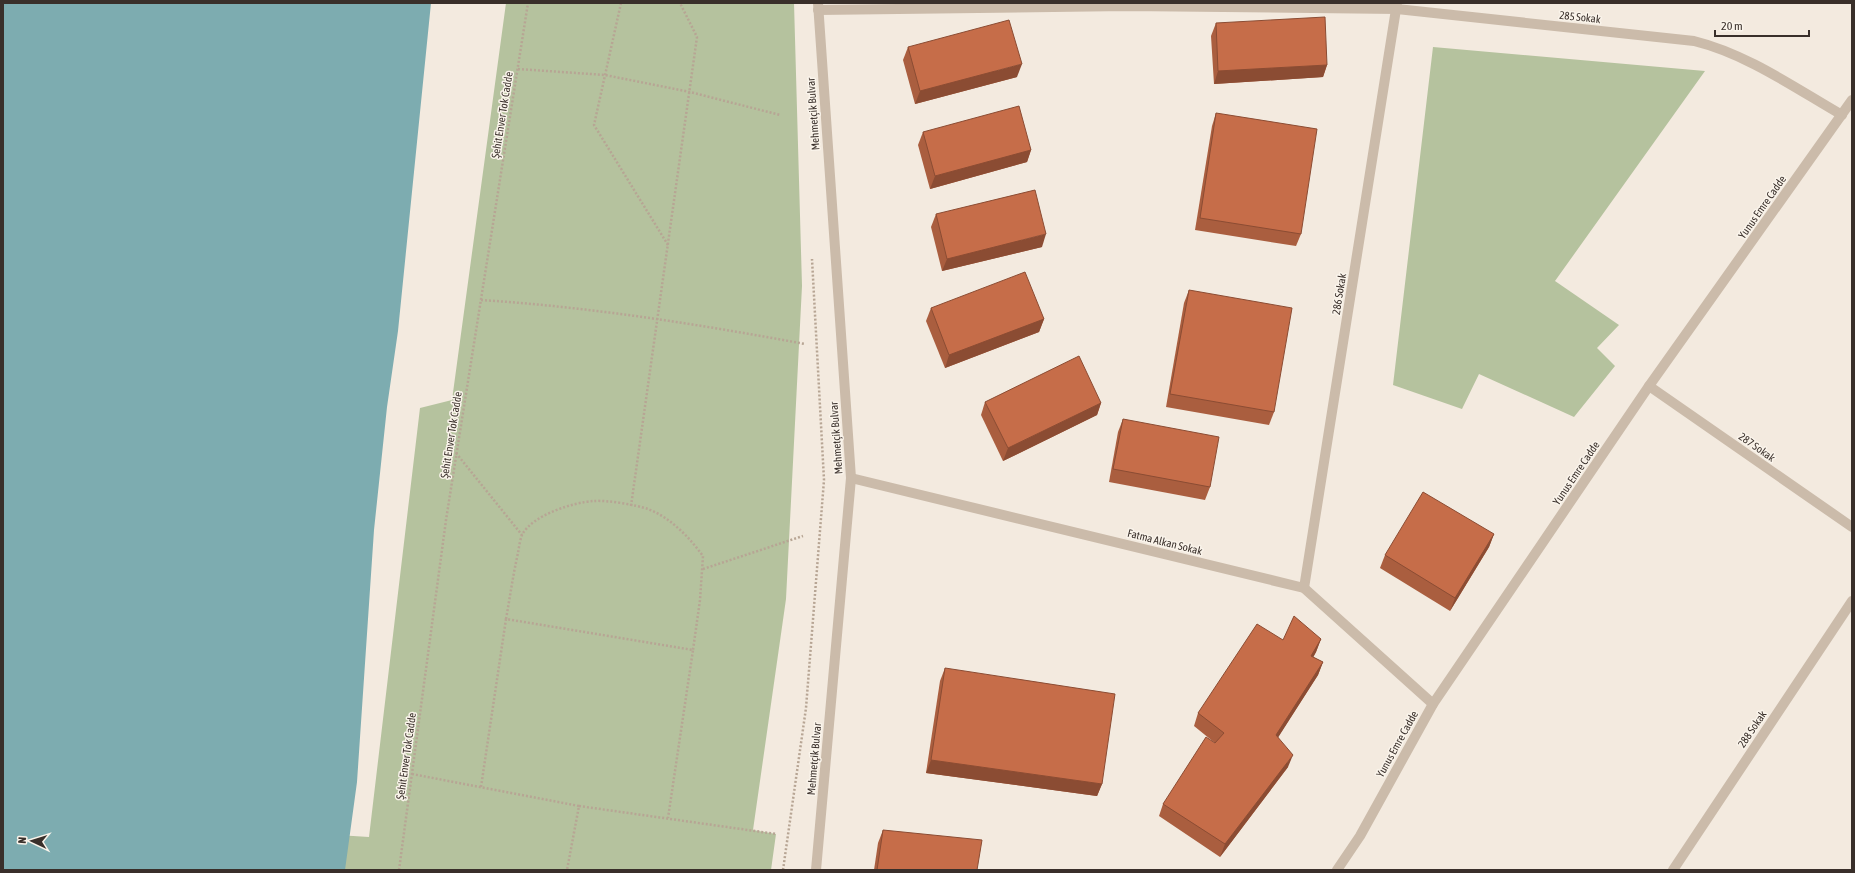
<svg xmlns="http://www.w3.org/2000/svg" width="1855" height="873" font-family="'Asap Condensed',sans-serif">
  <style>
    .green { fill: #b5c29e }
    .water { fill: #7dacb0 }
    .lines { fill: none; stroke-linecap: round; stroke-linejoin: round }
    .path { stroke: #b7a594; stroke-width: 2.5; stroke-dasharray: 2 2; stroke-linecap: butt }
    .minor { stroke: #cbbbaa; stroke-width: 10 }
    .tertiary { stroke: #cbbbaa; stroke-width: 10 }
    .wall { fill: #aa5e3f }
    .shaded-wall { fill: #8b4c33 }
    .building { fill: #c66d49; stroke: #8b4c33 }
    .labels { text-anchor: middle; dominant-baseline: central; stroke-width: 3; stroke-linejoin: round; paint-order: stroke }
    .street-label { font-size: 11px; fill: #392f2a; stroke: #faf4eb }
  </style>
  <rect width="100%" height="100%" fill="#f3eadf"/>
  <!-- green -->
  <g class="green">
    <polygon points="506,3 794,3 802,286 786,599 753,830 776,834 771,870 332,870 337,835 369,837 420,408 452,400"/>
    <polygon points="1433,47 1705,71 1555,281 1619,325 1597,348 1615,366 1574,417 1479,374 1462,409 1393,385"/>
  </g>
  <!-- water -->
  <polygon class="water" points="3,3 431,3 398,331 387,407 374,530 357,782 345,870 3,870"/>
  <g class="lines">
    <!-- path -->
    <g class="path">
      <polyline points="621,3 594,125 668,245"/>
      <polyline points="518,69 605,75 690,92 780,115"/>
      <path d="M481,300C590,307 697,324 805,344"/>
      <polyline points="456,453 522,535"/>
      <polyline points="631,506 697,37 680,3"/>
      <polyline points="703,569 803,536"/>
      <path d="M506,619C510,597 513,575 518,553C519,547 520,540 522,535C532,515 574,502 594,501C608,500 636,505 648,509C671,518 689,537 703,556L700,600L693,650"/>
      <polyline points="412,774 579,806 567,870"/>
      <polyline points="481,787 506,619 693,650 668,818"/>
      <polyline points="579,806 776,834"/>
      <polyline points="399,870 446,520 528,3"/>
      <polyline points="783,870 806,708 824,480 812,259"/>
    </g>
    <!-- minor -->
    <g class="minor">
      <path d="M818,10L1127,6L1397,9L1694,41C1747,54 1795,88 1842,115"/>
      <polyline points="1649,386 1852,527"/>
      <polyline points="851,478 1304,588 1433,704"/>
      <polyline points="1304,588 1397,3"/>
      <polyline points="1337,870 1360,836 1433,704 1649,386 1852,100"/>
      <polyline points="1673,870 1852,601"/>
    </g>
    <!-- tertiary -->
    <polyline class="tertiary" points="816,870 851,478 818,3"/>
  </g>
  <!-- wall -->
  <g class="wall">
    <polygon points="1216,23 1327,65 1323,77 1214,84 1211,36"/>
    <polygon points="908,47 1017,77 915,104 903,60"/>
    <polygon points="1216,113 1301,234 1296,246 1195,230 1212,126"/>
    <polygon points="923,132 1031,150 1027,162 930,189 918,145"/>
    <polygon points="936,214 1042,247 942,271 931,227"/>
    <polygon points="1189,290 1274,412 1269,425 1166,407 1184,303"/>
    <polygon points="931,308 1044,319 1039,332 945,368 926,321"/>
    <polygon points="985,402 1101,403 1097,415 1003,461 981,415"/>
    <polygon points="1123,419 1210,487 1205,500 1109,482 1118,432"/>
    <polygon points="1494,534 1489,547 1450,611 1380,568 1385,555"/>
    <polygon points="1321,639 1316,652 1313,657 1323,662 1318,675 1278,737 1288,767 1220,857 1159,816 1163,804 1215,743 1194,726 1198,713 1283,640"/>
    <polygon points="945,668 1102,784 1097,796 926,773 940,681"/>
    <polygon points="883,830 977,870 874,870 878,843"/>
  </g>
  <!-- shaded-wall -->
  <g class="shaded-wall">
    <polygon points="1022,64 1017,77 915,104 920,91"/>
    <polygon points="1327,65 1323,77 1214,84 1218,71"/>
    <polygon points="1031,150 1027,162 930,189 935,176"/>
    <polygon points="1046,234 1042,247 942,271 947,259"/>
    <polygon points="1044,319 1039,332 945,368 949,355"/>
    <polygon points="1101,403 1097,415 1003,461 1008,448"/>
    <polygon points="1494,534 1489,547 1450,611 1455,598"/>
    <polygon points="1321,639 1316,652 1307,669 1311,656"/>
    <polygon points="1323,662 1318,675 1272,747 1276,735"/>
    <polygon points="1293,755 1288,767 1220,857 1225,844"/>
    <polygon points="931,760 1102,784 1097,796 926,773"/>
  </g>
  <!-- building -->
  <g class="building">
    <polygon points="1325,17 1327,65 1218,71 1216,23"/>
    <polygon points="1009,20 1022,64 920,91 908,47"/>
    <polygon points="1019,106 1031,150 935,176 923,132"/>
    <polygon points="1216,113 1317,129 1301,234 1200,218"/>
    <polygon points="1035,190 1046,234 947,259 936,214"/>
    <polygon points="1025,272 1044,319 949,355 931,308"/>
    <polygon points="1189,290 1292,308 1274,412 1170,394"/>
    <polygon points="1079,356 1101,403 1008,448 985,402"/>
    <polygon points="1123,419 1219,437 1210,487 1113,469"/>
    <polygon points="1423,492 1494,534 1455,598 1385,555"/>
    <polygon points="1294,616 1321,639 1311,656 1323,662 1276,735 1293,755 1225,844 1163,804 1206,737 1215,743 1224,733 1198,713 1257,624 1283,640"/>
    <polygon points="945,668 1115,694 1102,784 931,760"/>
    <polygon points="883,830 982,840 977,870 877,870"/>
  </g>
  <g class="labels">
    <!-- street labels -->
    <g class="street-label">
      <text transform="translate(1580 17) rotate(6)">285 Sokak</text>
      <text transform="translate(813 114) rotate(-94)">Mehmetçik Bulvar</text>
      <text transform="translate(502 115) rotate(-81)">Şehit Enver Tok Cadde</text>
      <text transform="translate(1762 207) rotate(-55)">Yunus Emre Cadde</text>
      <text transform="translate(1339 294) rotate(-81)">286 Sokak</text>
      <text transform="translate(451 435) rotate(-81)">Şehit Enver Tok Cadde</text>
      <text transform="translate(836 438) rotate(-94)">Mehmetçik Bulvar</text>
      <text transform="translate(1757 447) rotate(35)">287 Sokak</text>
      <text transform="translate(1576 473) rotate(-56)">Yunus Emre Cadde</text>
      <text transform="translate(1165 542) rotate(14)">Fatma Alkan Sokak</text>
      <text transform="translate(1752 729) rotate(-56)">288 Sokak</text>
      <text transform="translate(1397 744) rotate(-61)">Yunus Emre Cadde</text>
      <text transform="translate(406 756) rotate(-82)">Şehit Enver Tok Cadde</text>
      <text transform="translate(814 759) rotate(-85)">Mehmetçik Bulvar</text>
    </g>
  </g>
  <!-- border -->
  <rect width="1855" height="873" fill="none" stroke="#392f2a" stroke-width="8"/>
  <!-- north arrow -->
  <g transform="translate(32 841) rotate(274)" stroke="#faf4eb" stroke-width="3" paint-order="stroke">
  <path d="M0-3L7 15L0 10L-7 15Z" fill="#392f2a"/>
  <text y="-6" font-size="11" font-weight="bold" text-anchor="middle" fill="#392f2a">N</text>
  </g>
  <!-- scale -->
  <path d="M1715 30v6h94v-6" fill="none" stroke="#392f2a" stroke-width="2"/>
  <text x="1721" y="30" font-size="12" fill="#392f2a" stroke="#faf4eb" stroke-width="3" paint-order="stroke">20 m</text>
</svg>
